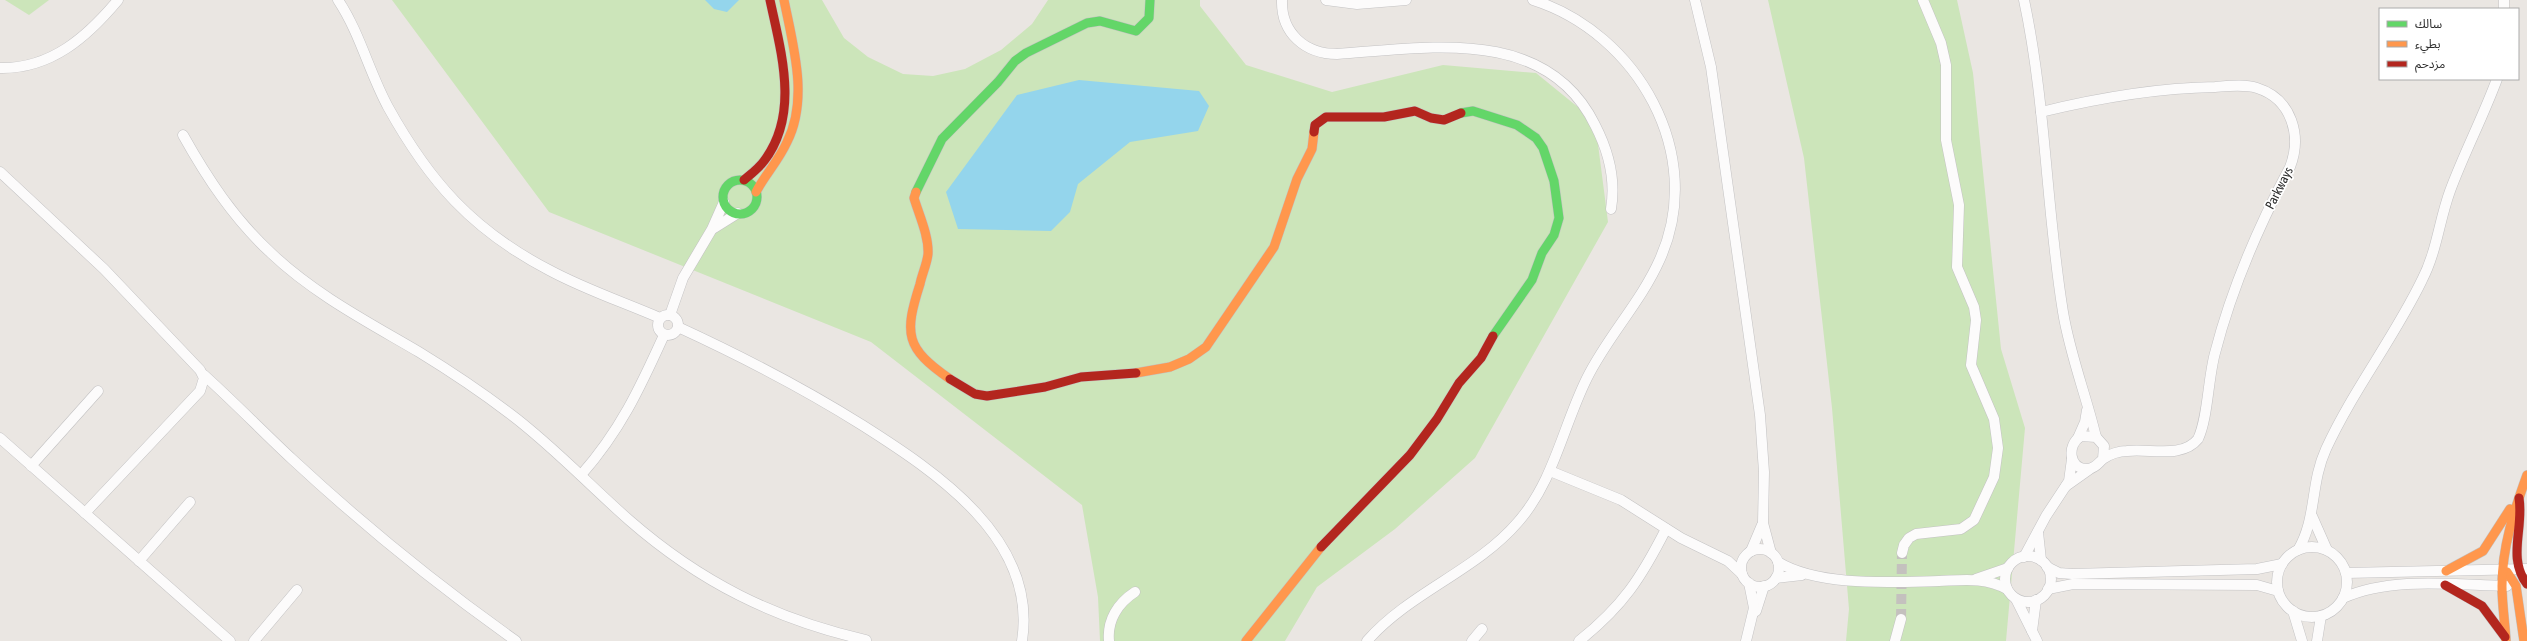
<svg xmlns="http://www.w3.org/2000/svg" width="2527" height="641" font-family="'Asap Condensed','Noto Sans Arabic',sans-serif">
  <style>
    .green { fill: #cce5ba }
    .water { fill: #94d5ec }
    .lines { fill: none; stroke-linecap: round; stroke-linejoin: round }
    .street-tunnel { stroke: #c4c1be; stroke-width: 10; stroke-dasharray: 10 5; stroke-linecap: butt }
    .street-casing { stroke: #c3c2c3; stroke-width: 11 }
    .fast-casing { stroke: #c3c2c3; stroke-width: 10 }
    .slow-casing { stroke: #c3c2c3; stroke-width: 10 }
    .jam-casing { stroke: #c3c2c3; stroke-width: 10 }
    .street { stroke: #fcfbfb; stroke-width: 10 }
    .fast { stroke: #63d668; stroke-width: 9 }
    .slow { stroke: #ff974d; stroke-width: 9 }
    .jam { stroke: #b3261e; stroke-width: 9 }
    .labels { text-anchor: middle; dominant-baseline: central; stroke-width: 3.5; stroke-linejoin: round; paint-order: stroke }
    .street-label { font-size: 13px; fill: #2c2c2c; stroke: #fff }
  </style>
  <rect width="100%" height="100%" fill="#eae6e2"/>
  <!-- green -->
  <g class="green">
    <polygon points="5,0 49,0 29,15"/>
    <polygon points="392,0 822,0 844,38 868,57 903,74 933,76 965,69 1001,50 1032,24 1048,0 1200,0 1200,6 1246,65 1332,92 1443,65 1536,73 1595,121 1608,222 1475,458 1395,529 1317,587 1285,641 1100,641 1098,597 1082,505 871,342 549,212"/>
    <polygon points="1768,0 1957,0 1973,73 2001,349 2025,428 2006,641 1846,641 1849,609 1832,408 1804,158"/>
  </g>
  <!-- water -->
  <g class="water">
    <polygon points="705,0 739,0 727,12 714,9"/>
    <polygon points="1079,80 1199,91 1209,106 1198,131 1130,142 1078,184 1070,212 1051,231 958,229 946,192 1017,95"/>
  </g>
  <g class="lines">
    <!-- street-tunnel -->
    <polyline class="street-tunnel" points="1901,619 1902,553"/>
    <!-- street casing -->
    <g class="street-casing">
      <g id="street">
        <path d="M338,0C360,33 369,72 388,107C429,181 472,230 549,270C584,289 623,302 660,318"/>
        <path d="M1282,0C1281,33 1305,54 1337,54C1427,48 1546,25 1595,125C1609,152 1616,179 1611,209"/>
        <polyline points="1326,0 1357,4 1406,0"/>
        <polyline points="1695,0 1711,67 1760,415 1764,472 1763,523 1771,553"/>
        <path d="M2024,0C2046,103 2046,208 2063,312C2070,355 2086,395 2096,437"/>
        <polyline points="2504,0 2504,9"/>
        <path d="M0,68C51,69 87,37 118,0"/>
        <path d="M2041,112C2098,98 2156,88 2215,87C2229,86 2244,84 2257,88C2292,99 2302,136 2290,167C2258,227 2232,287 2215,353C2208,378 2208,418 2198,439C2182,459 2149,448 2127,451C2120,451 2109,454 2103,459C2098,463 2096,468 2088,469C2069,470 2066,445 2081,436L2096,437L2104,446L2103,459"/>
        <path d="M183,135C207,178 234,219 271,253C314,294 368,322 419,352C450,371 480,391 509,413C552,445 588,484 629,520C700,582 774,619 866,640"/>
        <polyline points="0,172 104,269 200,370 204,378 200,391 85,513"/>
        <polyline points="714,228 738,213"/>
        <circle cx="668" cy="325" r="10"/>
        <polyline points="670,315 683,278 712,229 724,202"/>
        <path d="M678,327C741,356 803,388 862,425C936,472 1038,539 1022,641"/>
        <path d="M204,375C234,402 262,431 292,459C362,524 437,585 516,641"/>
        <polyline points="0,438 230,641"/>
        <polyline points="2078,438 2085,422 2087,410"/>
        <polyline points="31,466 98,391"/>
        <polyline points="1550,471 1621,500 1681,538 1728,561 1742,574"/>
        <path d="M581,475C620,431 640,388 664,335"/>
        <polyline points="2066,486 2090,469"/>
        <polyline points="2312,516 2327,550"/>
        <polyline points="2038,532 2041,560"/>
        <circle cx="2312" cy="582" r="35"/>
        <circle cx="1760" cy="568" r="19"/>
        <path d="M2298,550C2317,518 2310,484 2326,449C2353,390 2394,338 2422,280C2437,251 2439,221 2450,191C2464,153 2483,117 2497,79"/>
        <polyline points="1751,551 1762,525"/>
        <polyline points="1902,553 1904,545 1909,538 1916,534 1961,529 1974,520 1994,477 1998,448 1994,419 1971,365 1976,320 1974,307 1957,267 1959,205 1946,140 1946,65 1941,43 1923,0"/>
        <circle cx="2028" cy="579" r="23"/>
        <polyline points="2024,557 2046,516 2069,481 2072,459"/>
        <polyline points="139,561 190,502"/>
        <path d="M1778,562C1819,587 1892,582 1939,581C1964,580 1985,577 2007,589"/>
        <polyline points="2047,567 2059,573 2072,574 2257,569 2282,564"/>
        <polyline points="2346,573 2527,569"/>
        <polyline points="1776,578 1802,575"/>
        <polyline points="1976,579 2008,568"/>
        <polyline points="2048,589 2073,584 2257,585 2278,591"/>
        <path d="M2343,598C2392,576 2455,585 2507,586"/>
        <polyline points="2016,599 2037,641"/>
        <polyline points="1756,611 1764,586"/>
        <polyline points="2293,611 2302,641"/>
        <polyline points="2032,631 2036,600"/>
        <polyline points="254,641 297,590"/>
        <path d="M1109,641C1107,620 1118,603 1135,592"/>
        <path d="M1367,641C1410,592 1476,571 1518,522C1554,481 1563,426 1587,378C1607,337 1641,302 1660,259C1707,154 1637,33 1533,0"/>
        <polyline points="1472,641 1482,629"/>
        <path d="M1579,641C1623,606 1641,578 1666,529"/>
        <polyline points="1746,641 1754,608 1749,583"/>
        <polyline points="1895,641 1901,619"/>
        <polyline points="2317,641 2321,616"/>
      </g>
    </g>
    <!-- fast casing -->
    <g class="fast-casing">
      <g id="fast">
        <polyline points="1461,113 1473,111 1517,125 1536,138 1543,148 1554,181 1559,218 1554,235 1542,253 1532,280 1493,336"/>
        <circle cx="740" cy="197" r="17"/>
        <polyline points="916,192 942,139 998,82 1015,61 1026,53 1087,23 1100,21 1136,31 1149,18 1150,0"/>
      </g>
    </g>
    <!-- slow casing -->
    <g class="slow-casing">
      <g id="slow">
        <path d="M756,192C765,175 779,160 787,142C809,99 793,45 784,0"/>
        <path d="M916,192L914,198C919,215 929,236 928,254C927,264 922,274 920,284C904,334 905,348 950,379"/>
        <polyline points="1136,373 1170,367 1189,359 1206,347 1274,247 1297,179 1312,149 1314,132"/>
        <polyline points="2446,571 2483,551 2510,509"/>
        <polyline points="2507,572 2516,586 2524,641"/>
        <polyline points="1246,641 1321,547"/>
        <path d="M2506,641C2505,623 2502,604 2502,586C2502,547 2514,511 2527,475"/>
      </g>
    </g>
    <!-- jam casing -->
    <g class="jam-casing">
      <g id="jam">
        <polyline points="1314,132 1315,125 1326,117 1384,117 1415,111 1431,118 1444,120 1461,113"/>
        <path d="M744,180C751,174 759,168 764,161C800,114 781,52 770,0"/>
        <polyline points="950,379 975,394 987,396 1045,387 1081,377 1136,373"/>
        <path d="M2519,498C2524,528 2507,558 2527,584"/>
        <polyline points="1321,547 1410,455 1437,419 1459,383 1481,358 1493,336"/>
        <polyline points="2445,585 2482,606 2505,637"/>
      </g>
    </g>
    <!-- street -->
    <use href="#street" class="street"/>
    <!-- fast -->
    <use href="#fast" class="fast"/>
    <!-- slow -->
    <use href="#slow" class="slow"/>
    <!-- jam -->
    <use href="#jam" class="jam"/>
  </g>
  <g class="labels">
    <!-- street labels -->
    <g class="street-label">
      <text transform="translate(2279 188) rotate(-63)">Parkways</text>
    </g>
  </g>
  <!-- legend -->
  <rect x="2379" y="8" width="140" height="72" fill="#ffffff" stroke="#ababab"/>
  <rect x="2387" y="21" width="20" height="6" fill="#63d668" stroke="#ababab"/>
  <text x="2415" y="28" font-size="12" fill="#2c2c2c">سالك</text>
  <rect x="2387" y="41" width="20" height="6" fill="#ff974d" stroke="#ababab"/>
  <text x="2415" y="48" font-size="12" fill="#2c2c2c">بطيء</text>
  <rect x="2387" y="61" width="20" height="6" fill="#b3261e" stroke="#ababab"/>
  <text x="2415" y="68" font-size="12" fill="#2c2c2c">مزدحم</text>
</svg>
